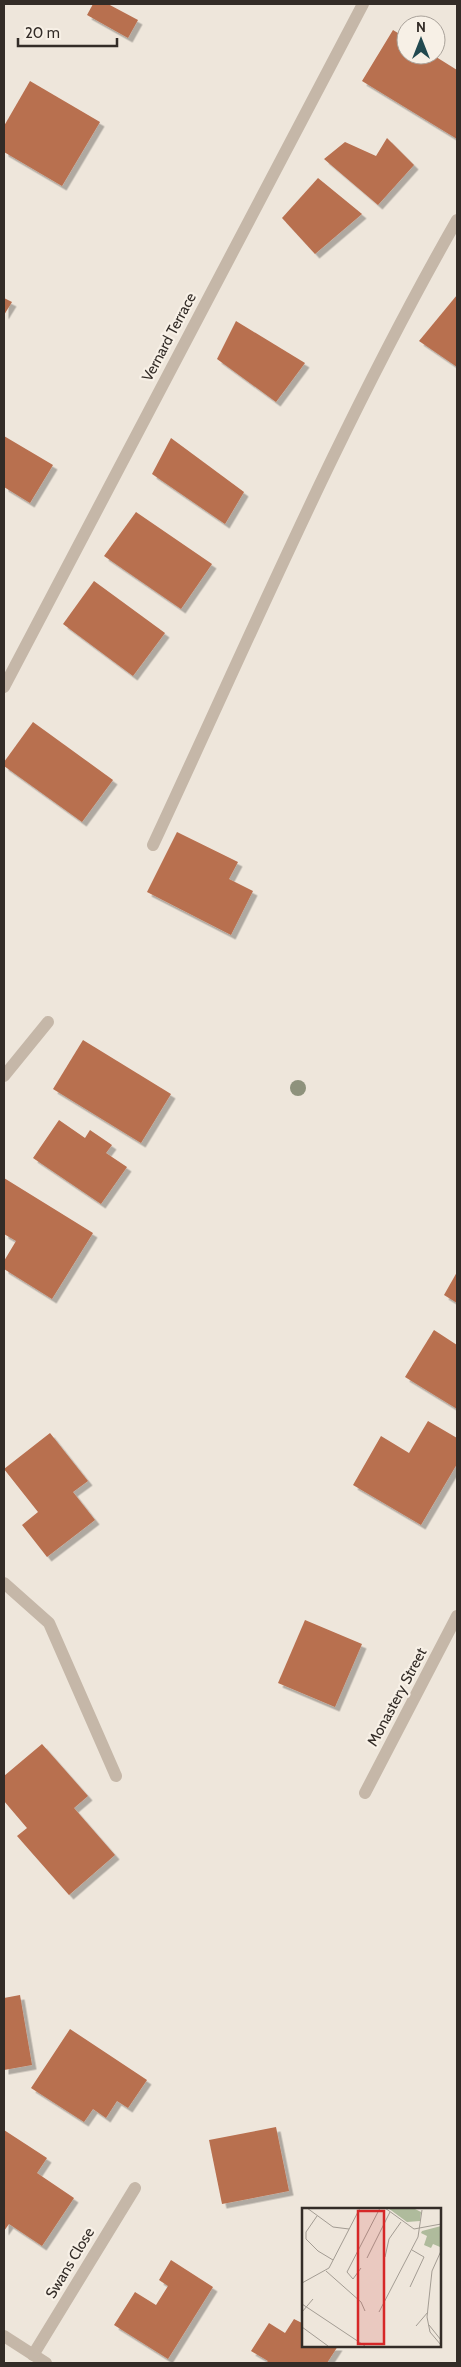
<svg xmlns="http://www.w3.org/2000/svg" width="461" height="2367" font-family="Cabin,sans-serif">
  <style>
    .building { fill: #b86f4f; filter: url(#shadow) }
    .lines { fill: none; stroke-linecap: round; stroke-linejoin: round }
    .minor { stroke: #c5b7a8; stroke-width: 12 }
    .tree { fill: #8e927c }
    .labels { text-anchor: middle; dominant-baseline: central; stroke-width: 4.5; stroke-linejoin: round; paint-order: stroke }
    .street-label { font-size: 15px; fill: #332c27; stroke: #f7f0e6 }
    .inset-road { fill: none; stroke: #a39c93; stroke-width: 1 }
    .view { fill: #d62828; fill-opacity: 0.15; stroke: #d62828; stroke-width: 2.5 }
    .inset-edge { fill: none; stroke: #332c27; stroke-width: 2.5 }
  </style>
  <defs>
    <filter id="shadow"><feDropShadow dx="4.5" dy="4.5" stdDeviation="0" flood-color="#0004"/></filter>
  </defs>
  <rect width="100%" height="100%" fill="#eee6db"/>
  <!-- building -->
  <g class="building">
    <polygon points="93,4 108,4 138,20 128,38 87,15"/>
    <polygon points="393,30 406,38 406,55 433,55 457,70 457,139 362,81"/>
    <polygon points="30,81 100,122 62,186 4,152 4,126"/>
    <polygon points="387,138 414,165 378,205 324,159 345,142 376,156"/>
    <polygon points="318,178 362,214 315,254 282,218"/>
    <polygon points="457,295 457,367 419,341"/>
    <polygon points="4,298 12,302 4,315"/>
    <polygon points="236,321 305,363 276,402 217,359"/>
    <polygon points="4,436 53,465 30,503 4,487"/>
    <polygon points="171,438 244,492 225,524 152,474"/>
    <polygon points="136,512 212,564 181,609 104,556"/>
    <polygon points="94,581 165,633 133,676 63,624"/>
    <polygon points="33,722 113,780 82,822 4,766 4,762"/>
    <polygon points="177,832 238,862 229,879 253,891 231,935 147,892"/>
    <polygon points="83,1040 171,1094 141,1143 53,1089"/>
    <polygon points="59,1120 85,1138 90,1130 112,1145 106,1153 127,1167 101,1204 33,1158"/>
    <polygon points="4,1178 93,1233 52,1299 4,1269 4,1261 16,1241 4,1234"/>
    <polygon points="457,1272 457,1303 444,1295"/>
    <polygon points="434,1330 457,1345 457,1409 405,1377"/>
    <polygon points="428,1421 457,1438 457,1464 421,1525 353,1485 381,1436 409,1453"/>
    <polygon points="50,1433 88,1481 73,1492 95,1520 47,1557 22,1525 38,1512 4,1469"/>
    <polygon points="305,1620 362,1644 335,1707 278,1683"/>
    <polygon points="42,1744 88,1796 74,1808 115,1855 69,1895 17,1836 27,1828 4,1801 4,1776"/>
    <polygon points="20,1995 32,2065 4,2070 4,1998"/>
    <polygon points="70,2029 147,2080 128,2108 117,2101 106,2118 93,2109 84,2122 31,2088"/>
    <polygon points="276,2127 289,2191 222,2204 209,2140"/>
    <polygon points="4,2130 47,2158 37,2173 74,2198 42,2246 9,2224 4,2231"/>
    <polygon points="171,2260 213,2287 168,2359 114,2325 135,2292 156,2305 168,2286 159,2280"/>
    <polygon points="294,2319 304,2324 304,2346 338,2346 327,2363 266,2363 268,2361 251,2351 269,2323 285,2333"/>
  </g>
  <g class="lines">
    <!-- minor -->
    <g class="minor">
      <polyline points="4,687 363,4"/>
      <path d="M153,845C251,635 342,421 457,220"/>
      <polyline points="4,1076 48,1022"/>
      <polyline points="4,1583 49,1623 116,1776"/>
      <polyline points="365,1793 457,1616"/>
      <polyline points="4,2336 46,2363"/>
      <polyline points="33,2355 135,2188"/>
    </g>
  </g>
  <!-- trees -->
  <circle class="tree" cx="298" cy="1088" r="8"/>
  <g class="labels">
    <!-- street labels -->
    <g class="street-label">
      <text transform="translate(169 337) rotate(-62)">Vernard Terrace</text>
      <text transform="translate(397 1697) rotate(-62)">Monastery Street</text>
      <text transform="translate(70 2263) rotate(-59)">Swans Close</text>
    </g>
  </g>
  <!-- overview -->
  <g transform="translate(302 2208)">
    <rect width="139" height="139" fill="#eee6db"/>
    <path d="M86,0H111L119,4L118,13L105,14ZM139,18L138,39L131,36L129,40L122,37L125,28L119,25L120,23Z" fill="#afbb9c"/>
    <path class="inset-road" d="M5,0L31,19L47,21M83,0L112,21L139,16M15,8L4,24V31L16,43L31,52M139,43L130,63L125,109L128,124L139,137M83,49L87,31L99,14M65,50L88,4M59,60L51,71L45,64L78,0M24,63L59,94L63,103M0,75L27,60L58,0M108,79L122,49L110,42M0,96L63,138M0,104L11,91M77,104L116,29L120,2M127,117L139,132M114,118L126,104M0,119L26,138"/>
    <path class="view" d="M56,3H82V136H56Z"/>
    <rect width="139" height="139" class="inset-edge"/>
  </g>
  <!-- border -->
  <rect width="461" height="2367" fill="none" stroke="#332c27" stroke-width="10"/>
  <!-- north arrow -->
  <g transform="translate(421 40)"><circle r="24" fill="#f7f0e6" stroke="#a9a29a"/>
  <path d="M0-4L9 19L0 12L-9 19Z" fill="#22494f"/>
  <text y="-8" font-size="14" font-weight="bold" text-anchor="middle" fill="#332c27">N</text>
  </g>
  <!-- scale -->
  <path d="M18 38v8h99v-8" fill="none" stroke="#332c27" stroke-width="2.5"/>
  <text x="25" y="38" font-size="15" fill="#332c27" stroke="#f7f0e6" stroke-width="4" paint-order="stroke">20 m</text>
</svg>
